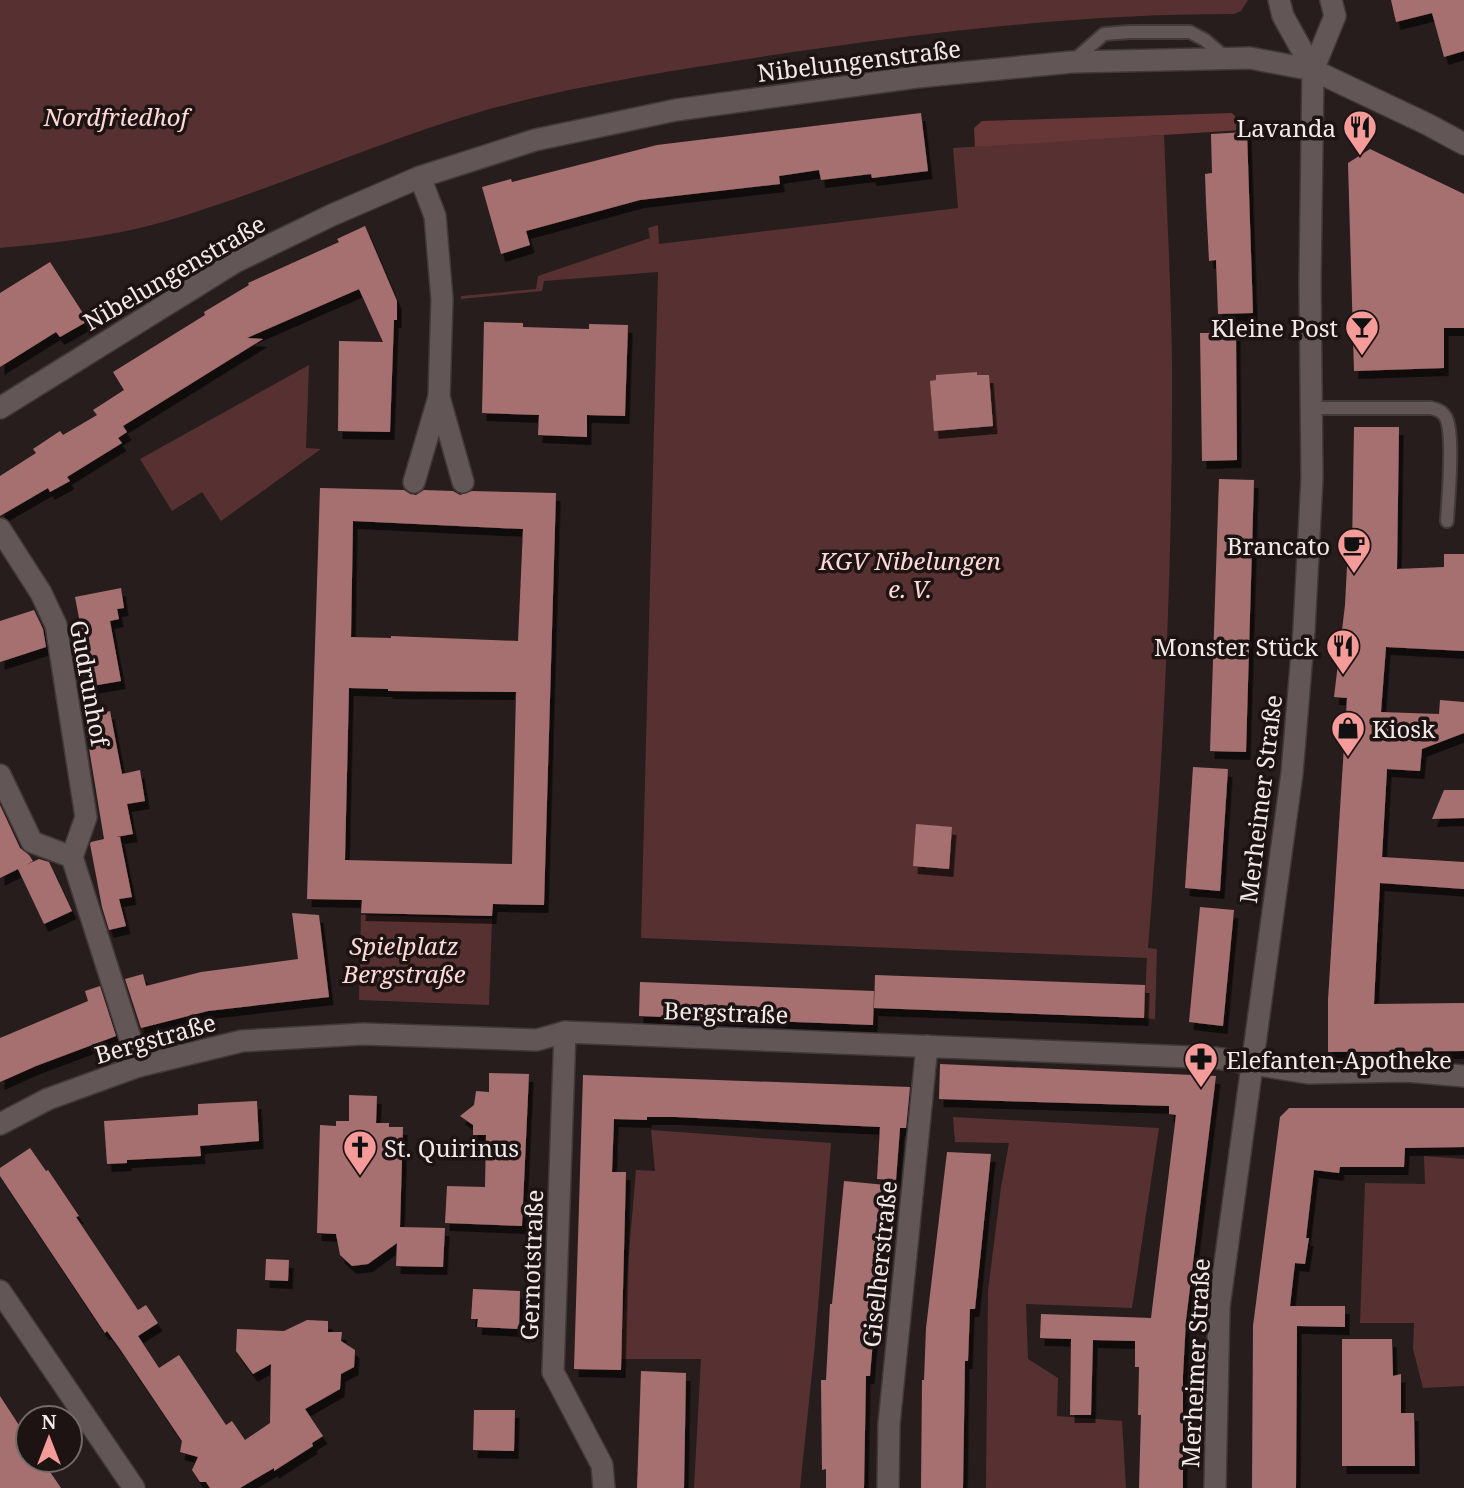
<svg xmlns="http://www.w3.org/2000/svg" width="1464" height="1488" font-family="'Noto Serif',serif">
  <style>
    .green { fill: #573131 }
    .forest { fill: #673636 }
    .building { fill: #a7706f; fill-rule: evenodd; filter: url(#shadow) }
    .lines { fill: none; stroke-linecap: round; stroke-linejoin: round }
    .lane-casing { stroke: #423939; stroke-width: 16 }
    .street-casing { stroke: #423939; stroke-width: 24 }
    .secondary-casing { stroke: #423939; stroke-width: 24 }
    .lane { stroke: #635656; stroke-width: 12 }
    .street { stroke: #635656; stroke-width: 21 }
    .secondary { stroke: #635656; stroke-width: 21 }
    .labels { text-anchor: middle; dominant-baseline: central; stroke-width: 7; stroke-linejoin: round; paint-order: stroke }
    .street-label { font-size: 24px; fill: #f1eae9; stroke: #1e1313 }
    .park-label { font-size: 24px; font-style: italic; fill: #ffdad9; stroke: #1e1313 }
    .poi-label { font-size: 24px; fill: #f1eae9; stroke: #1e1313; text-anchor: end }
  </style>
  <defs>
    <filter id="shadow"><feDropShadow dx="4.5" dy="8" stdDeviation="0" flood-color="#0009"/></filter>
  </defs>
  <rect width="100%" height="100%" fill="#271d1c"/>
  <!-- green -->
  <g class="green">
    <path d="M0,0H1248L1241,11L1234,14C1079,14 926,32 773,55C677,70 580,84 486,110C376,142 272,190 163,222C109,237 55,243 0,248Z"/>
    <path d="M1164,135C1167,211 1171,288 1172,364C1173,559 1164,754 1148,948L1157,949L1155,1019L1144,1018L1147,958L641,938L658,272L544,281L542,291L461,299V296L536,289L538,276L650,238L648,228L658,225L659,244L958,208L953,148Z"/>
    <polygon points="309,365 306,448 321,449 221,521 202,492 172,511 140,459"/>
    <polygon points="361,915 492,919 489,1005 359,1000"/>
    <polygon points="953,1117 1159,1128 1132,1308 1026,1304 1028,1359 1058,1378 1057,1416 1122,1421 1126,1488 986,1488 988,1291 1001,1187 1009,1143 955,1142"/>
    <polygon points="651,1130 831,1143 815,1344 800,1488 694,1488 701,1359 620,1359 636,1170 655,1171"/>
    <polygon points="1424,1156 1464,1159 1464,1386 1423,1388 1413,1349 1414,1323 1360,1323 1365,1183 1425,1184"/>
  </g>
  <!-- forest -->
  <polygon class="forest" points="1232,113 1240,121 1242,130 975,147 974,128 982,121"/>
  <!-- building -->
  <g class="building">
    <polygon points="1391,0 1464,0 1464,51 1444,57 1432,13 1396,22"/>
    <polygon points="921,113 928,171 872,178 871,174 821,180 819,170 779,176 780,184 640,200 526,231 530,245 501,254 482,187 511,179 512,182 657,145"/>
    <polygon points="1247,132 1253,313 1218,314 1216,260 1209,261 1206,203 1205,174 1212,173 1211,134"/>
    <polygon points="1370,149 1464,194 1464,328 1444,328 1444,368 1354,371 1348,163"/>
    <polygon points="365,226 397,301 397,320 394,320 390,432 338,431 339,341 383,342 359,289 247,338 263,339 123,426 127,432 118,438 122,443 67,477 70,481 50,492 48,488 0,516 0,476 36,453 33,449 60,431 63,435 97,415 93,410 124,390 113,372 205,315 204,312 249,285 248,283 339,242 337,239"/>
    <polygon points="50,262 88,321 60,337 56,332 0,367 0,293"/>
    <polygon points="484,322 523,323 523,327 589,329 589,324 628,325 625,416 587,415 587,437 538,435 539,415 482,413"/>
    <polygon points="1200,333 1236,333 1237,460 1202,461"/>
    <polygon points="977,372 977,375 989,375 993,426 934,431 930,381 936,380 936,375"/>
    <polygon points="1354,427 1399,427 1397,569 1444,567 1444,554 1464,554 1464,651 1386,647 1381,712 1439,714 1440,700 1464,702 1464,733 1422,749 1420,771 1387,769 1382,857 1464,862 1464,889 1380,883 1374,1004 1464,1003 1464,1051 1328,1052 1328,1000 1347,698 1334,697 1345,605 1348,547 1352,548"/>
    <polygon points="1219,479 1254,480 1246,752 1210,751"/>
    <path d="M320,488L404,490L410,494L416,495L424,490L453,491L460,495L472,491L556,493L544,905L493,904L492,916L361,913L362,900L307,899ZM353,521L523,529L518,641L391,636V638L351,637ZM349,688L388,689V691L516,692L512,864L345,860Z"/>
    <polygon points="121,588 124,608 117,609 119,619 110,621 121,681 92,686 75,597"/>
    <polygon points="34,610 43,629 46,647 0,662 0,621"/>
    <polygon points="110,711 122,774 140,770 145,801 127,804 133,834 116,837 120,837 132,897 119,899 126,926 109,930 102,907 90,844 91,842 104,839 84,718"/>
    <polygon points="1193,767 1228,769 1220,891 1185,888"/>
    <polygon points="1444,790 1464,790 1464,818 1432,819"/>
    <polygon points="0,805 20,848 29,855 33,861 26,865 39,859 49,862 72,911 44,924 18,869 0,878"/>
    <polygon points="916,824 952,827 949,869 913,866"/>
    <polygon points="1200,907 1234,910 1223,1026 1189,1022"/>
    <polygon points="292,913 319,915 329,997 208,1011 141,1028 125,979 143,974 146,986 201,972 298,959"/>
    <polygon points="875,975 1145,985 1144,1018 874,1008"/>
    <polygon points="640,982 874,991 873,1025 639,1016"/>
    <polygon points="100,986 116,1036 36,1066 0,1082 0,1038 88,1001 85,991"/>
    <polygon points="940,1064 1216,1076 1186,1320 1183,1375 1183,1488 1139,1488 1141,1415 1138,1415 1139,1367 1135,1367 1135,1341 1093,1340 1091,1415 1070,1415 1071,1339 1040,1338 1041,1314 1151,1318 1176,1115 1169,1114 1169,1106 939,1099"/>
    <polygon points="489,1073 529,1074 522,1226 445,1223 447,1186 485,1187 486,1135 473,1135 473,1125 460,1116 474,1105 476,1091 489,1092"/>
    <polygon points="583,1075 910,1087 906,1128 900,1128 896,1180 877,1179 880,1127 676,1117 647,1117 647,1120 614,1119 612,1172 626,1172 621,1370 574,1369"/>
    <polygon points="349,1095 377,1096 376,1123 389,1123 389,1127 403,1127 400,1227 445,1228 443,1267 396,1266 397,1243 368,1264 352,1266 340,1255 336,1234 317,1233 320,1125 336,1126 336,1121 349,1121"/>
    <polygon points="257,1101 259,1141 200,1146 201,1156 127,1160 127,1163 107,1164 104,1121 198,1115 198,1104"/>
    <polygon points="1289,1108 1464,1108 1464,1147 1405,1148 1404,1167 1340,1167 1339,1173 1314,1170 1306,1238 1309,1238 1305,1264 1295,1263 1290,1306 1345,1306 1345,1327 1297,1326 1296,1488 1252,1488 1253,1326 1280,1117"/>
    <polygon points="30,1148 46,1171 48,1170 79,1216 76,1217 138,1310 146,1305 158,1323 138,1336 159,1368 179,1355 226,1425 232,1421 245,1440 270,1423 271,1364 253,1374 236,1351 237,1329 284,1331 307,1320 328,1321 328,1332 342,1332 341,1341 355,1350 354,1367 341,1374 340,1389 305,1409 323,1436 312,1443 313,1446 274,1471 274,1468 240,1488 210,1488 206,1482 200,1482 192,1470 198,1457 180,1452 182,1441 120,1349 107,1331 105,1333 0,1176 0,1168"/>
    <polygon points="947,1152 991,1154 975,1309 970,1309 968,1361 965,1361 963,1488 921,1488 922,1380 924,1380 926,1328"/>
    <polygon points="844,1181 886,1185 870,1376 866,1376 864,1488 826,1488 826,1469 822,1470 821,1380 826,1380 830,1304 832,1304"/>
    <polygon points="266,1259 289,1260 288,1281 265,1280"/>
    <polygon points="473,1289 520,1291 519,1329 477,1327 478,1319 471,1319"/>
    <polygon points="1342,1339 1392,1339 1393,1376 1401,1374 1401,1413 1414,1413 1415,1466 1342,1466"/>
    <polygon points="641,1371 686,1373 684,1488 637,1488"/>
    <polygon points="0,1396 28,1439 28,1460 42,1460 61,1488 0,1488"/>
    <polygon points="474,1410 515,1410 514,1451 473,1450"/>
  </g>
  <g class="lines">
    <!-- lane casing -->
    <g class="lane-casing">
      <g id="lane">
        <polyline points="1072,62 1104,34 1130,32 1190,32 1205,40 1226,58"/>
        <path d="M1310,408H1431C1436,409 1442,411 1445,416C1455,431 1448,500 1447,521"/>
      </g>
    </g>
    <!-- street casing -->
    <g class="street-casing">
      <g id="street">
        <polyline points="420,177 435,216 442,299 439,397 463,482"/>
        <polyline points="0,408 235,262 332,215 420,177 535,140 676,110 917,77 1072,62 1250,58 1313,70"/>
        <polyline points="414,482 439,397"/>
        <polyline points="0,529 41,593 56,625 86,817 72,857 139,1066"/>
        <polyline points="0,775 32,842 72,857"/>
        <polyline points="565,1032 553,1372 602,1465 604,1488"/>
        <polyline points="0,1124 48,1099 139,1066 242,1041 363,1034 537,1040 565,1032 1216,1058 1308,1073 1406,1071 1464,1076"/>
        <polyline points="0,1291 134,1488"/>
        <polyline points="888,1488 889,1424 927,1046"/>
      </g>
    </g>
    <!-- secondary casing -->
    <g class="secondary-casing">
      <g id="secondary">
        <polyline points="1279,0 1283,16 1313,70"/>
        <polyline points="1313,70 1427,124 1464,144"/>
        <polyline points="1215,1488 1219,1307 1292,773 1304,630 1312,478 1310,283 1313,70 1335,16 1331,0"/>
      </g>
    </g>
    <!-- lane -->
    <use href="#lane" class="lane"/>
    <!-- street -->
    <use href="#street" class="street"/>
    <!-- secondary -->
    <use href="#secondary" class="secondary"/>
  </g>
  <!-- icons -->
  <defs>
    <g id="restaurant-pin" transform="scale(1.75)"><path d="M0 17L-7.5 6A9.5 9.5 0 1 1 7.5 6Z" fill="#f59b9a" stroke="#1e1313"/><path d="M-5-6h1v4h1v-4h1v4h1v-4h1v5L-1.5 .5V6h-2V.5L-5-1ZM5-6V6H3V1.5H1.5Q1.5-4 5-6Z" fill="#111"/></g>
    <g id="bar-pin" transform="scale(1.75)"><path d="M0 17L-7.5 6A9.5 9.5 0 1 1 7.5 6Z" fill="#f59b9a" stroke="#1e1313"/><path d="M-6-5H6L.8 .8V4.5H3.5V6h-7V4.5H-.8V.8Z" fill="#111"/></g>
    <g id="cafe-pin" transform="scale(1.75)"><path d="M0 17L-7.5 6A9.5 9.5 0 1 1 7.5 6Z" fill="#f59b9a" stroke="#1e1313"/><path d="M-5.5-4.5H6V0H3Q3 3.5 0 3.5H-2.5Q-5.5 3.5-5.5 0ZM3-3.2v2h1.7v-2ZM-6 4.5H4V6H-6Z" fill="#111"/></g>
    <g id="shop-pin" transform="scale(1.75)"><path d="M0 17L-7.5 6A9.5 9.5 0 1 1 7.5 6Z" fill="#f59b9a" stroke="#1e1313"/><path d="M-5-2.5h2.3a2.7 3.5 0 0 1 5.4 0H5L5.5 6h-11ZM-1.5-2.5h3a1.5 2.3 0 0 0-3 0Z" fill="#111"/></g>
    <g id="pharmacy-pin" transform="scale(1.75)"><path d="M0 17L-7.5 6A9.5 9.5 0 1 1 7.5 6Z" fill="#f59b9a" stroke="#1e1313"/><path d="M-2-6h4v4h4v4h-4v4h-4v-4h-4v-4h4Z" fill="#111"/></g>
    <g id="church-pin" transform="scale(1.75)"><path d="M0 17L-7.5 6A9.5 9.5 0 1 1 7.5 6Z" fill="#f59b9a" stroke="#1e1313"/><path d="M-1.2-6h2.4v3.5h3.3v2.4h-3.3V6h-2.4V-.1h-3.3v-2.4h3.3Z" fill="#111"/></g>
  </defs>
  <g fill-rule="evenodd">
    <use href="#restaurant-pin" x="1360" y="127"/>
    <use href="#bar-pin" x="1362" y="327"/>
    <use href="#cafe-pin" x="1354" y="545"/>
    <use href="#restaurant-pin" x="1343" y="646"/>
    <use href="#shop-pin" x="1348" y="728"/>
    <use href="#pharmacy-pin" x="1201" y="1059"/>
    <use href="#church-pin" x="360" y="1147"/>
  </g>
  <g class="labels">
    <!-- street labels -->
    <g class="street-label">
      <text transform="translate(859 60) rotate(-7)">Nibelungenstraße</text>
      <text transform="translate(174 272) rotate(-30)">Nibelungenstraße</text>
      <text transform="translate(90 683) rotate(80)">Gudrunhof</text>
      <text transform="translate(1260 799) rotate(-83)">Merheimer Straße</text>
      <text transform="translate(726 1012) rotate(2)">Bergstraße</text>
      <text transform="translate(155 1038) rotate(-16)">Bergstraße</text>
      <text transform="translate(879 1264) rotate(-84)">Giselherstraße</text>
      <text transform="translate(531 1265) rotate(-88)">Gernotstraße</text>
      <text transform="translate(1195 1363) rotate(-87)">Merheimer Straße</text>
    </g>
    <!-- park labels -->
    <g class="park-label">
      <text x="116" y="116">Nordfriedhof</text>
      <text x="910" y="560">KGV Nibelungen<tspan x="910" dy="28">e. V.</tspan></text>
      <text x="404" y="945">Spielplatz<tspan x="404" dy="28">Bergstraße</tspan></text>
    </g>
    <!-- poi labels -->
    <g class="poi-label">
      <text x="1336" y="127">Lavanda</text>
      <text x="1338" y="327">Kleine Post</text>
      <text x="1330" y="545">Brancato</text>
      <text x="1318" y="646">Monster Stück</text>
      <text x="1372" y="728" text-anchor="start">Kiosk</text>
      <text x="1226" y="1059" text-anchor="start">Elefanten-Apotheke</text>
      <text x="384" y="1147" text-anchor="start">St. Quirinus</text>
    </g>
  </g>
  <!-- north arrow -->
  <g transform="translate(49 1439)"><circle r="33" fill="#1e1313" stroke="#726969" stroke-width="2"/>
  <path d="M0-5L12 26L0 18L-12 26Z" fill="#f59b9a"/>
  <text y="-10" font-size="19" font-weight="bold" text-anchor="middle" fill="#f1eae9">N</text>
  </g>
</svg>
